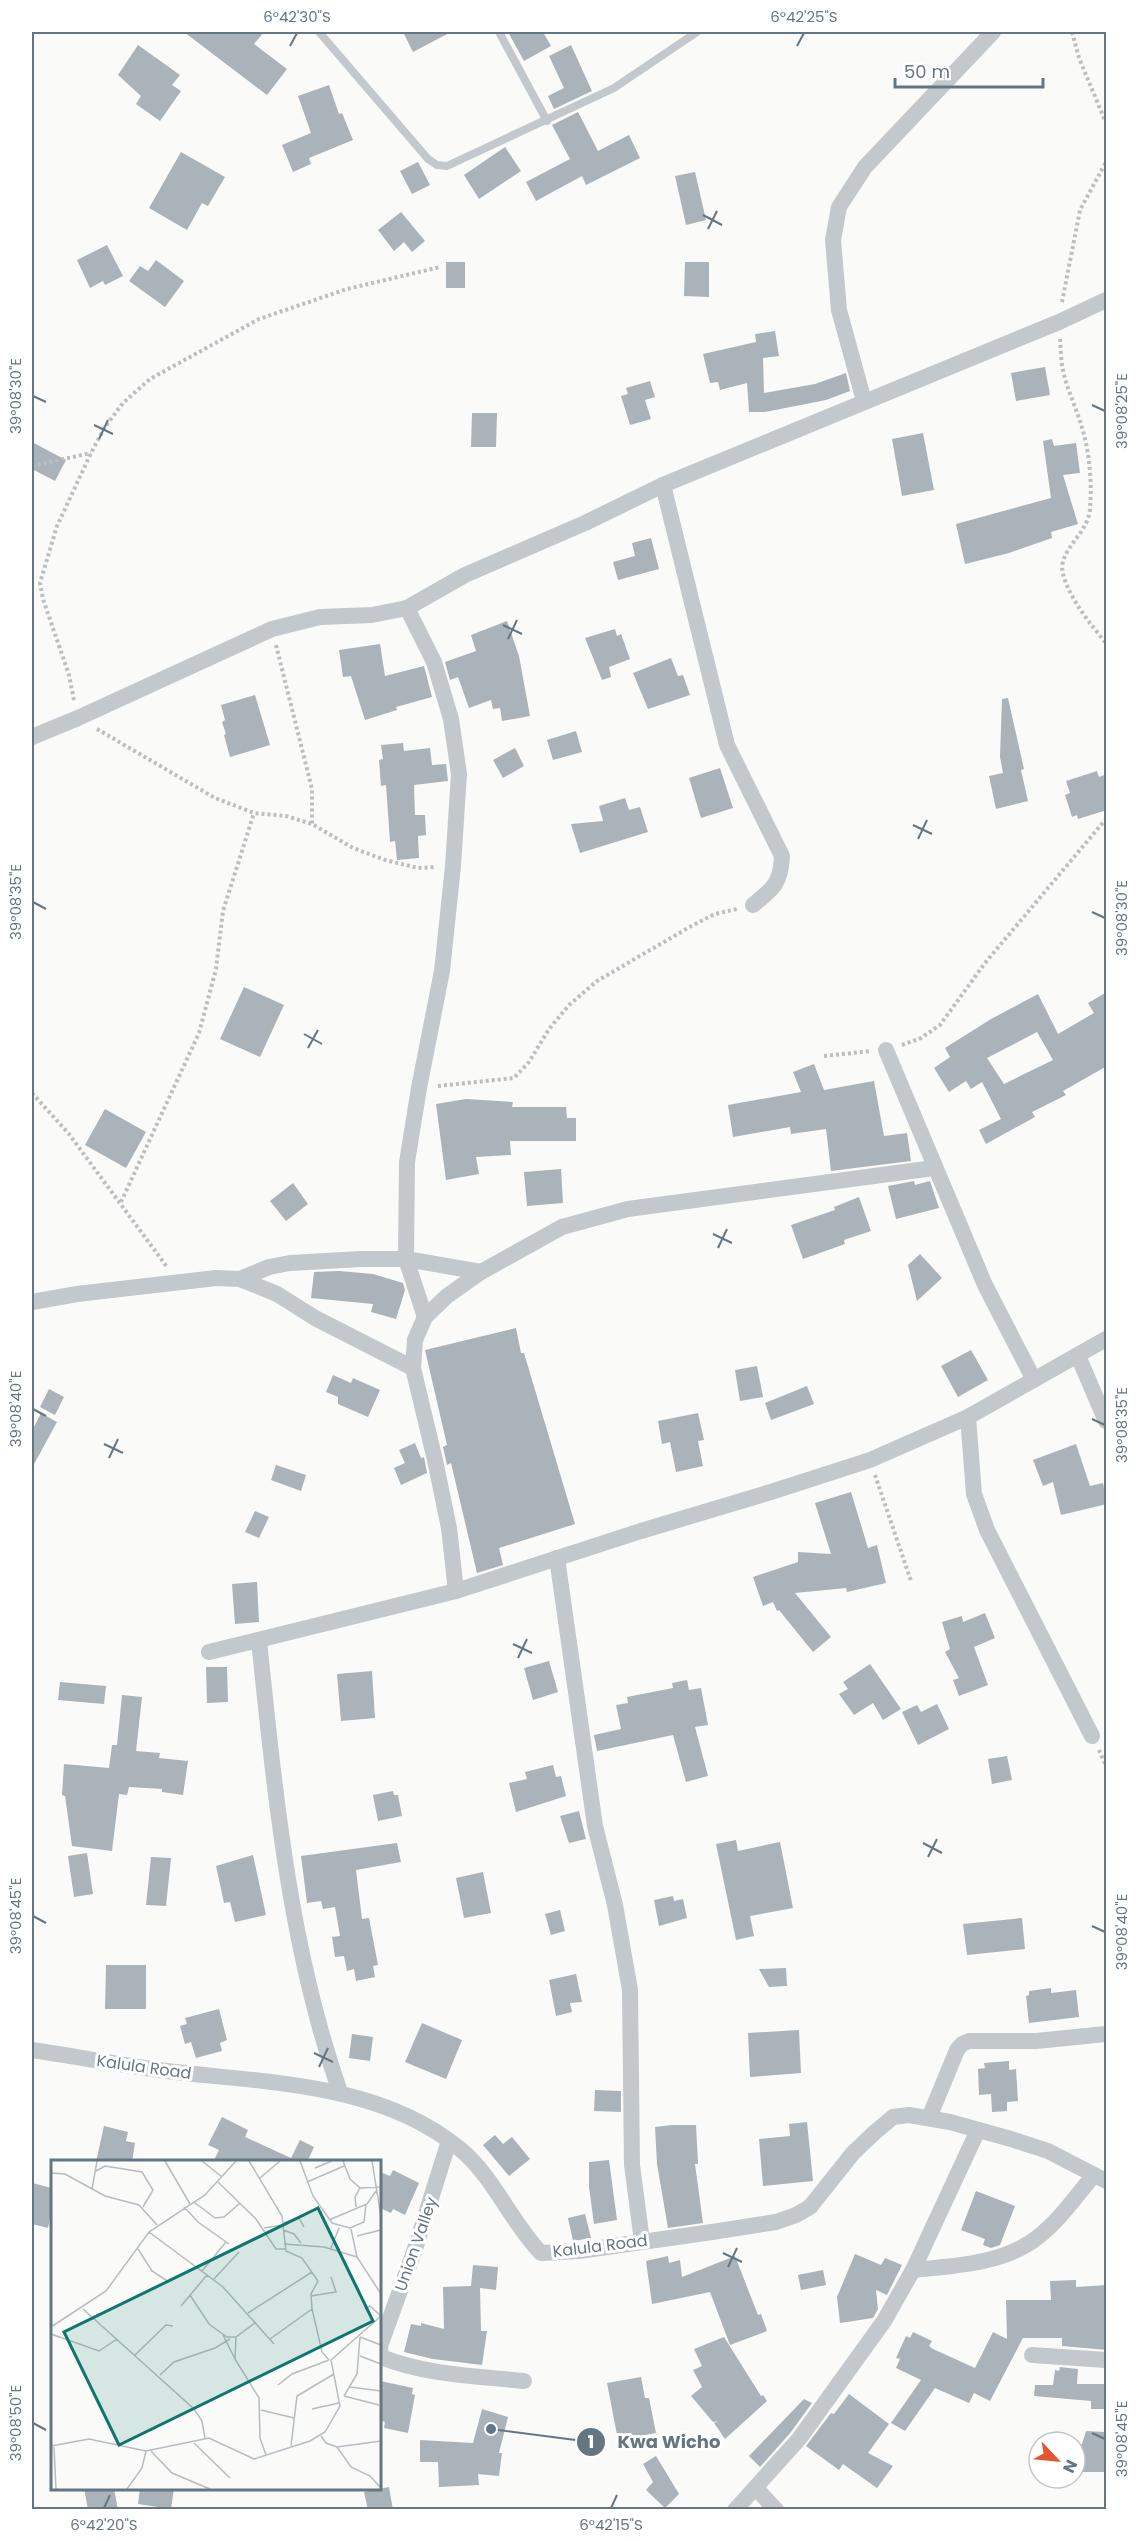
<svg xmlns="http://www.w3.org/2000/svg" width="1138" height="2541" font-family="Poppins,sans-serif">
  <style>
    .building { fill: #aab3b9; fill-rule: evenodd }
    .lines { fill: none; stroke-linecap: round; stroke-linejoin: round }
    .path { stroke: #bbbfc2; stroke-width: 4; stroke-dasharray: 3 3; stroke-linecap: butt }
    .lane { stroke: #c3c8cc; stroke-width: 8 }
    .street { stroke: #c3c8cc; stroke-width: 16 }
    .ticks { fill: none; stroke: #657683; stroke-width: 2 }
    .labels { text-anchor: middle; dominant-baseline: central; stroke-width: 6; stroke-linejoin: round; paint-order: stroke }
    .street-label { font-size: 16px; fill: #657683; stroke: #fff }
    .inset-road { fill: none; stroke: #b5bdc2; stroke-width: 1.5 }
    .view { fill: #0f766e; fill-opacity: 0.15; stroke: #0f766e; stroke-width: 3 }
    .inset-edge { fill: none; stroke: #657683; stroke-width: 3 }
    .leader { fill: none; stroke: #657683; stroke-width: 2 }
    .callout-dot { fill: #657683; stroke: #fff; stroke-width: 2 }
    .mark-label { font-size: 18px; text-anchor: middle; font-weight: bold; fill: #fff }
    .callout-label { font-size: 18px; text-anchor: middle; font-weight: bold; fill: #657683; stroke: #fff; stroke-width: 6; stroke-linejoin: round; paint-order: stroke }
    .neatline { fill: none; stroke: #657683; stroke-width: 2 }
    .ticks-label { font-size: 15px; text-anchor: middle; fill: #657683 }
  </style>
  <rect width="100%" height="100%" fill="#fafaf8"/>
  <!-- building -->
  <g class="building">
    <polygon points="184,32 264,32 254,44 287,69 267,95"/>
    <polygon points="403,32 451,32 413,52"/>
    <polygon points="508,32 543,32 551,46 524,61"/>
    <polygon points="138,45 180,75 172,85 181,91 160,121 136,104 141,96 118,75"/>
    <polygon points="571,45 592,91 554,109 548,96 564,88 549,56"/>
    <polygon points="329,85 339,114 342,113 353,140 309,158 311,164 293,172 282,145 311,133 298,96"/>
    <polygon points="578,112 598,151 629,135 640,158 586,185 582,176 536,201 526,182 570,159 552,125"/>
    <polygon points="505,147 521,171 479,199 464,175"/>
    <polygon points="181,152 225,177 208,206 202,203 187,230 149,208"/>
    <polygon points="418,162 430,185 412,194 400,171"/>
    <polygon points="695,172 706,220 686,225 675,176"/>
    <polygon points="401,212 425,241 412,252 404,242 394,251 378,230"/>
    <polygon points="107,245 123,276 105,285 103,281 90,288 77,260"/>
    <polygon points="156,260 184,281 165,307 129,281 140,266 148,271"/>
    <rect x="446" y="262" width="19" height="26"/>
    <polygon points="685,262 709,262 709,297 684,296"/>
    <polygon points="775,331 779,356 763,358 764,393 815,384 846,373 850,391 826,400 765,412 749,412 747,383 720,390 718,382 710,383 703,354 756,342 755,334"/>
    <polygon points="1045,367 1050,395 1016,401 1011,373"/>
    <polygon points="650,381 655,397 645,400 651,419 630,425 621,396 628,394 626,388"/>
    <polygon points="472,413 497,413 496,447 471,447"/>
    <polygon points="923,433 934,490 902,496 892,439"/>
    <polygon points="1052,439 1054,446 1076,443 1080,473 1063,475 1078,524 1051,532 1052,538 1009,553 965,564 956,524 1051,498 1043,441"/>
    <polygon points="32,442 66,460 55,481 32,469"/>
    <polygon points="651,538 659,569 618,580 613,562 635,556 632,543"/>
    <polygon points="507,621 519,656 530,716 502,721 500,708 493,709 491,700 469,708 458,677 450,680 445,662 476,651 471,635"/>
    <polygon points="615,629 617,636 621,634 630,659 609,667 611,677 602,680 585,638"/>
    <polygon points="380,644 385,676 424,666 432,697 396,707 397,710 365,720 351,676 343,677 339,650"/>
    <polygon points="671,658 678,676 683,675 690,695 648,709 633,673"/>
    <polygon points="255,695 270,745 230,757 224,735 226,734 222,722 225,720 221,705"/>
    <polygon points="1008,698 1024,769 1021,770 1028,801 996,809 989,776 1003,773 1000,757 1002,699"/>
    <polygon points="576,731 582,752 553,760 547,740"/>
    <polygon points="403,743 404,751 430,748 432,765 446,764 448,781 414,785 415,815 425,815 426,835 418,836 419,858 397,860 395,841 390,842 386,785 381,786 379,760 383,759 381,745"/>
    <polygon points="515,748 524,766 503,778 493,760"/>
    <polygon points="720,768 733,808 701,818 689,778"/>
    <polygon points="1097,771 1099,777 1107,774 1107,810 1078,819 1077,815 1072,817 1065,795 1070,793 1066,781"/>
    <polygon points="625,798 629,810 640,807 648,832 580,853 571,824 603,821 599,806"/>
    <polygon points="244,987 284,1005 260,1057 220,1039"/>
    <path d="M1107,992V1066L1063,1091L1066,1095L1032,1112L1035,1117L986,1144L979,1130L1001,1119L982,1082L971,1089L966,1081L949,1092L934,1068L950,1057L945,1048L991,1019L1038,994L1058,1034L1094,1013L1088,1003ZM1037,1032L1053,1060L1004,1084L987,1058Z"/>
    <polygon points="814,1064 824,1090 874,1081 884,1136 907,1133 911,1161 831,1171 826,1129 791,1134 790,1127 733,1137 728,1105 801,1092 793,1072"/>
    <polygon points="466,1099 513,1102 512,1107 566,1107 567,1118 576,1118 576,1141 510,1141 511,1155 476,1157 479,1174 446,1180 436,1104"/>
    <polygon points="105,1109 146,1132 126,1168 85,1145"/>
    <polygon points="561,1169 563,1203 527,1206 524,1172"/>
    <polygon points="914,1181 915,1185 930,1181 939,1208 896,1219 888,1186"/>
    <polygon points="293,1183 308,1204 286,1221 270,1201"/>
    <polygon points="859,1197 871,1231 844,1240 845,1244 803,1259 791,1225 835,1210 834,1207"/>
    <polygon points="920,1254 942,1278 917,1301 908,1265"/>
    <polygon points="339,1271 373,1274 403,1283 405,1290 396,1319 371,1312 373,1304 311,1298 314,1272"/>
    <polygon points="516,1328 521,1353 524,1353 575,1524 499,1548 503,1565 477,1573 451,1463 447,1465 443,1447 447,1445 425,1350"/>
    <polygon points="971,1350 988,1380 958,1397 941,1366"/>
    <polygon points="757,1366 763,1397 740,1401 735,1370"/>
    <polygon points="333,1375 351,1383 353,1378 380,1390 368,1417 338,1404 338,1397 326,1392"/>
    <polygon points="807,1386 814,1404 771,1420 765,1403"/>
    <polygon points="49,1389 64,1397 55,1415 40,1407"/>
    <polygon points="41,1413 57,1422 32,1468 32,1431"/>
    <polygon points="698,1413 704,1440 698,1441 703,1466 676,1472 670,1442 662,1444 658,1421"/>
    <polygon points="415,1443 421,1458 424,1457 427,1473 401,1485 394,1468 405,1463 399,1450"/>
    <polygon points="1076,1444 1090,1486 1103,1483 1107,1504 1061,1515 1053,1482 1043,1486 1033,1460"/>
    <polygon points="276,1465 306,1475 301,1491 271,1480"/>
    <polygon points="851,1492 868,1548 877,1545 886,1583 847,1592 846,1588 795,1593 831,1637 813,1652 779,1610 777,1611 773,1602 763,1606 753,1577 798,1562 798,1552 831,1554 815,1503"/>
    <polygon points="255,1511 269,1517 259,1538 245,1532"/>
    <polygon points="257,1582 259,1622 235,1624 232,1584"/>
    <polygon points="985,1613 995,1638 974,1647 988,1685 959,1696 953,1680 959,1678 945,1652 950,1649 942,1622 962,1616 963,1622"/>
    <polygon points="549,1661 558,1692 533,1700 524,1668"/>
    <polygon points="870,1664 901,1709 883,1720 873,1703 854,1715 839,1694 848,1689 843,1682"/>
    <polygon points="206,1667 227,1667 228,1702 207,1703"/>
    <polygon points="372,1671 375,1718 341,1721 337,1674"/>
    <polygon points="687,1680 689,1690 701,1688 708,1725 695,1727 708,1776 686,1782 673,1735 597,1751 594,1735 621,1729 616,1705 628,1703 627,1697 673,1688 672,1683"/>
    <polygon points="60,1682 106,1686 104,1704 58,1700"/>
    <polygon points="122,1695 142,1697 136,1751 160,1753 159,1758 188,1761 183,1795 162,1792 162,1789 129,1787 127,1795 119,1794 112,1851 72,1846 65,1796 62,1795 64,1764 109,1768 112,1745 117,1745"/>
    <polygon points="937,1704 949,1729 918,1745 902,1712 917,1705 921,1712"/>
    <polygon points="1007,1756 1012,1780 992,1784 988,1759"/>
    <polygon points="553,1765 556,1777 561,1776 566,1796 516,1812 509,1783 527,1779 525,1772"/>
    <polygon points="393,1791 394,1795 398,1795 402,1816 378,1821 373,1795"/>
    <polygon points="579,1811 586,1839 569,1843 560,1816"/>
    <polygon points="736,1840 738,1851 780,1842 793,1908 750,1916 754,1936 736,1940 716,1844"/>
    <polygon points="397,1843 401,1862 356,1870 362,1919 369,1918 378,1965 373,1966 375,1977 356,1981 354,1969 347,1971 344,1956 335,1957 332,1937 340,1936 335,1907 323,1909 321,1901 307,1903 301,1856"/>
    <polygon points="87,1853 93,1894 74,1897 68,1856"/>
    <polygon points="253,1855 266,1915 235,1922 230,1902 224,1903 216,1866"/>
    <polygon points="151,1857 171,1858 166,1906 146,1905"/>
    <polygon points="483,1872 491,1913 464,1918 456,1878"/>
    <polygon points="673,1896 674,1901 683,1899 687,1918 659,1926 654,1900"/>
    <polygon points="560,1910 565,1931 551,1935 545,1914"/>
    <polygon points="1022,1918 1025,1949 967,1955 963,1924"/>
    <polygon points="106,1965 146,1965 146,2009 105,2009"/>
    <polygon points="786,1968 787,1986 769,1987 759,1969"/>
    <polygon points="576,1974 582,2002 570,2003 572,2012 556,2016 549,1980"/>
    <polygon points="1051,1988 1051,1993 1076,1990 1079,2017 1029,2023 1026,1996 1029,1995 1029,1991"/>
    <polygon points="219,2009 227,2040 220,2043 222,2051 196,2058 191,2042 185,2044 180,2026 187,2024 185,2018"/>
    <polygon points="422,2023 462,2040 446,2079 405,2062"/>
    <polygon points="799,2030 801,2073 750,2077 748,2033"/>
    <polygon points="352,2034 373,2037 370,2061 349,2058"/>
    <polygon points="1009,2061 1009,2070 1016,2069 1018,2101 1007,2102 1007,2111 992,2112 991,2094 979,2095 978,2069 985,2068 984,2063"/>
    <polygon points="595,2090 621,2091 621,2112 594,2111"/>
    <polygon points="222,2117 248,2130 245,2137 291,2158 300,2140 314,2147 307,2162 213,2162 219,2150 208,2145"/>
    <polygon points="807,2122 813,2181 763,2186 759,2139 790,2136 789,2124"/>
    <polygon points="672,2125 696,2125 698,2164 695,2164 703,2223 668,2228 657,2164 655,2127"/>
    <polygon points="104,2126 128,2132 126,2141 135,2143 132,2162 96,2162"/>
    <polygon points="495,2135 503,2144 512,2137 530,2159 509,2176 483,2145"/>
    <polygon points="609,2160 617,2220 594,2224 589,2187 589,2162"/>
    <polygon points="393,2170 419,2183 405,2215 393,2209 391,2213 380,2208 380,2172 390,2176"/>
    <polygon points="32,2183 52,2188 52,2219 50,2218 48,2228 32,2224"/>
    <polygon points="976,2191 1015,2206 1000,2245 991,2248 983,2245 985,2239 961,2230"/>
    <polygon points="585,2214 591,2238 573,2241 568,2218"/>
    <polygon points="855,2254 881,2265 885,2258 902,2265 887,2295 876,2290 878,2309 873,2318 840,2323 837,2297"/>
    <polygon points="668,2256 669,2263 680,2260 682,2277 735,2256 758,2315 761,2314 767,2331 730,2345 710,2292 652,2304 646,2261"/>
    <polygon points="473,2265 498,2267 496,2290 480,2288 481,2331 487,2331 482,2365 433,2359 404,2352 411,2324 421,2326 421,2323 444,2329 443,2287 471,2286"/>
    <polygon points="823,2270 826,2285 801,2290 798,2275"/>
    <polygon points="1076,2280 1076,2287 1107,2285 1107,2350 1062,2346 1062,2338 1023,2338 990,2401 974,2393 969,2403 935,2388 905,2431 891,2423 921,2380 896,2368 900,2359 896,2358 906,2336 910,2338 913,2332 932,2341 929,2346 933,2349 975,2368 993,2332 1007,2339 1006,2300 1051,2300 1050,2281"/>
    <polygon points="724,2337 761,2396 763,2395 767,2401 725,2439 714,2423 718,2421 713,2422 691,2396 702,2387 693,2370 702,2366 694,2349"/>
    <polygon points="1060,2367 1078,2369 1077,2384 1107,2384 1107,2409 1091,2409 1091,2401 1034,2396 1035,2385 1053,2385 1055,2370 1059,2371"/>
    <polygon points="641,2377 645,2398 649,2398 656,2433 618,2440 607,2383"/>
    <polygon points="380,2381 413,2388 412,2394 415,2395 408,2433 384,2428 385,2422 380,2420"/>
    <polygon points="849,2394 889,2424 868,2453 893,2466 877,2488 843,2464 839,2470 806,2446 831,2413 834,2414"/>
    <polygon points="804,2399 812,2403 791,2432 760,2467 749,2456"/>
    <polygon points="482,2409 508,2417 499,2453 502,2453 499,2476 478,2474 479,2485 439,2487 438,2462 420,2462 420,2440 473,2443"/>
    <polygon points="1086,2431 1105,2432 1105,2472 1075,2472 1075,2451 1079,2452 1079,2444 1082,2444"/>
    <polygon points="656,2456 679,2494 665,2508 646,2490 653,2482 643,2464"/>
    <polygon points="389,2487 393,2510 368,2510 364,2492"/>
    <polygon points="84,2488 114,2488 118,2510 88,2510"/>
    <polygon points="140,2488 174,2488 171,2509 138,2504"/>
  </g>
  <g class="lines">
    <!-- path -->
    <g class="path">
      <polyline points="1072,32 1079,58 1106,123"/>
      <polyline points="1062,302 1080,210 1106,162"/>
      <path d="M1060,339C1061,351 1061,364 1064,375C1069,394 1078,412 1083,431C1090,456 1092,484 1090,509C1088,535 1057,550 1063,574C1069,598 1091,625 1106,643"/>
      <polyline points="32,466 91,453"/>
      <polyline points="276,645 312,789 312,824"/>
      <polyline points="74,700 69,675 43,599 40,583 57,526 91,453 105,427 123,403 150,379 259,319 347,289 440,267"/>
      <polyline points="97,729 215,798 254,813 286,816 312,824 353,848 385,860 418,868 436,867"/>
      <polyline points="902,1045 921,1038 940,1025 985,963 1106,819"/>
      <polyline points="824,1056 871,1051"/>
      <polyline points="438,1086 514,1078 529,1062 549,1029 569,1005 597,981 693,925 715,914 737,909"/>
      <polyline points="32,1093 69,1134 167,1267"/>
      <polyline points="121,1202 199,1033 216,969 223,911 254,813"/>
      <polyline points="875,1475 911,1581"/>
      <polyline points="1099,1750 1106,1766"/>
    </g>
    <!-- lane -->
    <g class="lane">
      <polyline points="319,32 428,159 437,165 447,166 614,88 697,32"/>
      <polyline points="499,32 547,121"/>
    </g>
    <!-- street -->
    <g class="street">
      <polyline points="864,401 839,310 833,240 839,207 865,167 993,32"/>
      <path d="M663,485L727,745L782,856C781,883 773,889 753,905"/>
      <polyline points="407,608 434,662 451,719 459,774 453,866 442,971 419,1088 407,1162 406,1259 425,1317"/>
      <polyline points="32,737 78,718 272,629 320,617 372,615 407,608 465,575 585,523 663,485 1059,322 1106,300"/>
      <polyline points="886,1050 985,1285 1034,1380"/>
      <polyline points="240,1279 269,1267 290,1263 361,1259 406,1259 481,1272"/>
      <polyline points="32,1302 77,1294 216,1278 240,1279 277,1294 315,1318 413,1368"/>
      <polyline points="1078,1356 1106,1421"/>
      <polyline points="968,1417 974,1494 987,1530 1092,1736"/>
      <polyline points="557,1558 595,1826 615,1905 630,1990 632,2165 642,2241"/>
      <polyline points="456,1591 449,1528 435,1460 413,1368 415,1340 425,1317 447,1296 481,1272 562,1227 628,1209 934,1168"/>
      <path d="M259,1641C275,1793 289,1946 340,2092"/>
      <polyline points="209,1652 456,1591 641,1531 771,1492 870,1460 968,1417 1106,1339"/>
      <path d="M32,2050C79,2057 127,2066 175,2072C272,2083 382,2084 460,2149C494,2177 511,2222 541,2253L579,2251L712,2232L776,2222L796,2215L810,2207L853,2153L874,2133L893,2117L909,2115L950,2122L1011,2139L1048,2151L1106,2181"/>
      <polyline points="929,2118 957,2050 962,2044 969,2041 1036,2041 1106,2034"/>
      <path d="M913,2270C954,2266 1004,2264 1038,2237C1060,2220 1076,2196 1094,2175"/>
      <polyline points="380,2346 414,2252 449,2141"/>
      <path d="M380,2346L381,2357C426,2375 476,2376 524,2381"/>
      <polyline points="1032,2355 1106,2360"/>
      <polyline points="756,2488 776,2510"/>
      <polyline points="735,2510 799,2439 884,2321 913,2270 978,2130"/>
    </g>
  </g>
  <!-- ticks -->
  <path class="ticks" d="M290,46L297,33M797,46L804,33M703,215L722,225M708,229L717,211M33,396L46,402M1092,405L1105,411M94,425L113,434M99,439L108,420M503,625L522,634M508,639L517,620M913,825L932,834M918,839L927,820M33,902L46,909M1092,912L1105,918M304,1034L322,1044M308,1048L318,1030M713,1234L732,1243M718,1248L727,1229M33,1409L46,1416M1092,1419L1105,1425M104,1444L123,1453M109,1458L118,1439M513,1644L532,1653M518,1658L527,1639M923,1843L942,1853M928,1857L937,1839M33,1916L46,1923M1092,1926L1105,1932M314,2053L333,2062M319,2067L328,2048M723,2253L742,2262M728,2267L737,2248M33,2423L46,2430M1092,2433L1105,2439M104,2508L110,2495M611,2508L617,2495"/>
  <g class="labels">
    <!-- street labels -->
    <g class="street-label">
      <text transform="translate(144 2067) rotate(8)">Kalula Road</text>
      <text transform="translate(416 2244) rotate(-71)">Union Valley</text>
      <text transform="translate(600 2246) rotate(-7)">Kalula Road</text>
    </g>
  </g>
  <!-- overview -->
  <g transform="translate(51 2160)">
    <rect width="330" height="330" fill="#fafaf8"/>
    <path class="inset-road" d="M114,1L139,44M151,1L171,17M198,1L231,56L235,91L251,98L267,121L260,134L261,149L271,192L278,200M249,1L262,36L281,63L299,68L313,62L315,44M292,1L299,19L309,28L330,27M321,1L330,57M264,8L281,1M45,11L54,6L91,12L102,30L92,47M0,13L14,14L54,36L88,45L106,65M209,18L229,1M167,22L205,59L225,89H234M256,22L293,6M41,29L46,1M143,42L164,58L173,57L189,43M133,47L147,62L178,84M305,47L304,37L309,28M278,60L316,44L325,31M232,63L248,58L253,67M213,68L231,65M300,69L306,97L330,134M232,70L243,74L250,83M98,72L172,127L223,184M306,76L330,70M233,84L273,87L306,97M280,88L288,68M87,89L101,111L118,122M151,111L175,82M163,119L188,92M139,135L158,164L176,177H185L205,162M260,136L285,132L280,117M130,146L156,115M32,149L143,249L151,261L154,278M314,149L319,146L330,156M197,153L261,112M0,167L55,131L98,72L154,35L185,1M0,174L48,191L66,179M172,175L184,199M185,177L184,199L208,238L209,278L215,295M309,177L330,185M219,179L261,149M84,195L115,165L122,166M309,196L330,204M109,215L123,202L164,188L179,179M227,225L241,214L278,200M299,227L330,231M293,236L306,214L309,177M293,236L328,245M261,249L288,243M210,250L243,258M270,276L275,283L286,287L330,281M143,283L179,318M0,286L38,279L95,291L158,278L203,299L259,281L274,272L289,246L280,200L330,156M240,286L246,236L283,214M3,287L5,329M286,287L300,307L319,316L330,328M100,291L121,313L159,329M76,329L91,308L95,291"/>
    <path class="view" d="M267,48L322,161L68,285L13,172Z"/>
    <rect width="330" height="330" class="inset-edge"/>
  </g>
  <!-- callouts -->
  <path class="leader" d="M491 2429L591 2442"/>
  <g class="callout-dot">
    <circle cx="491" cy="2429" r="6"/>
    <circle cx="591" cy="2442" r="15"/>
  </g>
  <g class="mark-label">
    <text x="591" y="2448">1</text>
  </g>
  <g class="callout-label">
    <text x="669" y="2448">Kwa Wicho</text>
  </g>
  <!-- border -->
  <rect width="1138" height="2541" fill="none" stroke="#ffffff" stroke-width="66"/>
  <!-- north arrow -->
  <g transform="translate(1057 2460) rotate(116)"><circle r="28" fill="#ffffff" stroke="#c1c8cd" stroke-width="1.5"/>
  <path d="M0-4.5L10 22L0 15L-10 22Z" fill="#e4572e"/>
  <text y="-9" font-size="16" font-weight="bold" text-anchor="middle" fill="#657683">N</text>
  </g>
  <!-- scale -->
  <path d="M895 78v9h148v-9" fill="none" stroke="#657683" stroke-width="3"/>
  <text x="904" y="78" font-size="18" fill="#657683" stroke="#ffffff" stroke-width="4.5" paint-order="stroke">50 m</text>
  <rect x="33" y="33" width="1072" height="2475" class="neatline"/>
  <g class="ticks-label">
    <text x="297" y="22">6°42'30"S</text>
    <text x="804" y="22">6°42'25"S</text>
    <text transform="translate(16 396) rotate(-90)" y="5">39°08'30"E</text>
    <text transform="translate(1122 411) rotate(-90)" y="5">39°08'25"E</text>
    <text transform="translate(16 902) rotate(-90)" y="5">39°08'35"E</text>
    <text transform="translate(1122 918) rotate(-90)" y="5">39°08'30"E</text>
    <text transform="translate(16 1409) rotate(-90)" y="5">39°08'40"E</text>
    <text transform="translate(1122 1425) rotate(-90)" y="5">39°08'35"E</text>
    <text transform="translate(16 1916) rotate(-90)" y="5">39°08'45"E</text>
    <text transform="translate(1122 1932) rotate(-90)" y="5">39°08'40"E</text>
    <text transform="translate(16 2423) rotate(-90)" y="5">39°08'50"E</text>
    <text transform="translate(1122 2439) rotate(-90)" y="5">39°08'45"E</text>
    <text x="104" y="2530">6°42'20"S</text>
    <text x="611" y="2530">6°42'15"S</text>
  </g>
</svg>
